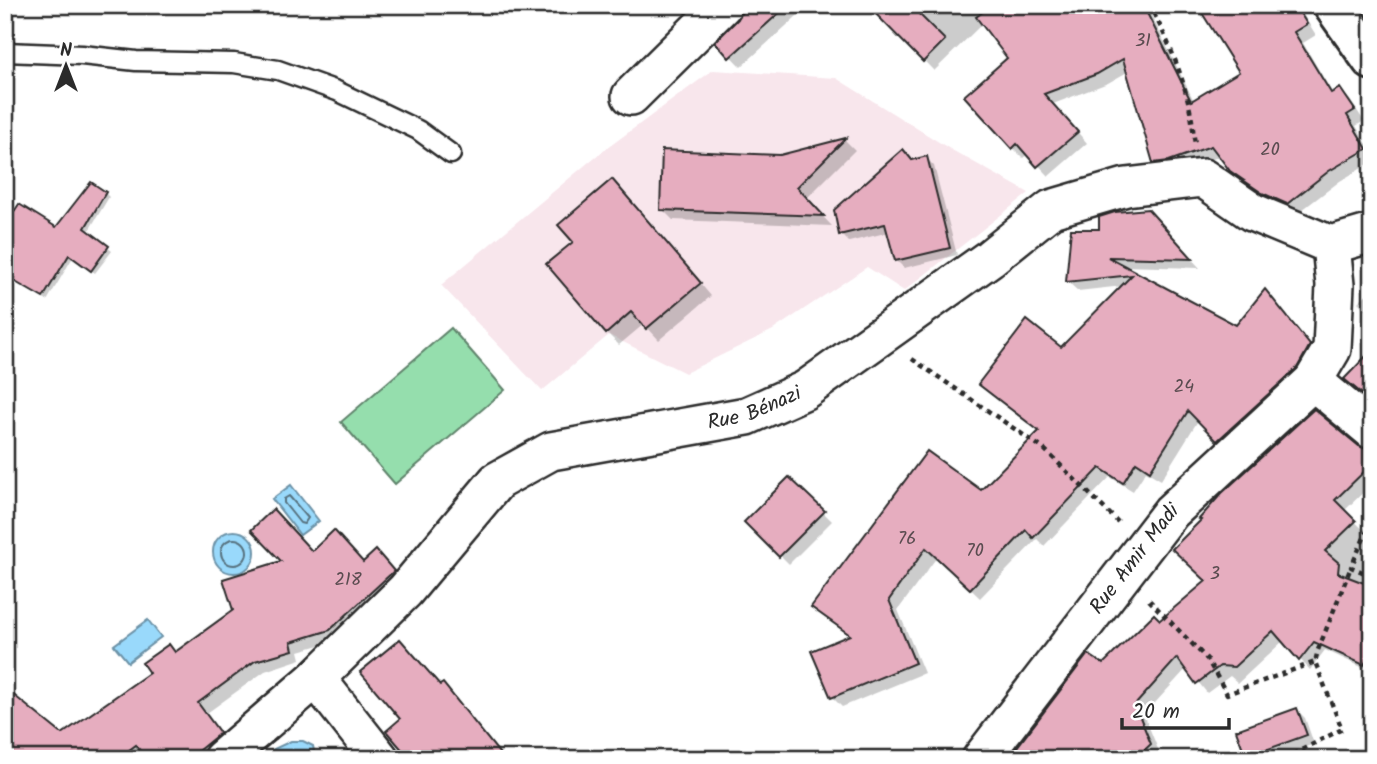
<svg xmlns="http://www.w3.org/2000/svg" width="1377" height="764" font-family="Kalam,sans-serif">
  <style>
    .built { fill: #f8e6ec }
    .green { fill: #95dead; stroke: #60846c; stroke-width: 2 }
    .water { fill: #99d9fb; stroke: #6d93a8; stroke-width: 2 }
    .shadow { fill: #0003 }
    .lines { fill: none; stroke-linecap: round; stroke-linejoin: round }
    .shore { stroke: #57717e; stroke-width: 2 }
    .building { fill: #e6adbf; stroke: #2b2b2b; stroke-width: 2 }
    .service-casing { stroke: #2b2b2b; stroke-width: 23 }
    .minor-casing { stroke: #2b2b2b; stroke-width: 42 }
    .primary-casing { stroke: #2b2b2b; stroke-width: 44 }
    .path { stroke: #2b2b2b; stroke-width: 4.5; stroke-dasharray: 5 5; stroke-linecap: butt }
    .service { stroke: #fff; stroke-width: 18 }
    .minor { stroke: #fff; stroke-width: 37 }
    .primary { stroke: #fff; stroke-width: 38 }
    .labels { text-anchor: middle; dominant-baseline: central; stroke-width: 7; stroke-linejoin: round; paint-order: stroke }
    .number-label { font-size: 18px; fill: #5a4c50 }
    .street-label { font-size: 21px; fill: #2b2b2b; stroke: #fff }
  </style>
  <rect width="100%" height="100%" fill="#fff"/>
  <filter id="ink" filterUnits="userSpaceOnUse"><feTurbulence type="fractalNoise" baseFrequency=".0143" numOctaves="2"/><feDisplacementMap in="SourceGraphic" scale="14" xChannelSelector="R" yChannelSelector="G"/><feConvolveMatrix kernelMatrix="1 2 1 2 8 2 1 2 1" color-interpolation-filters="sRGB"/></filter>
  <g filter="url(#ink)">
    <!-- built -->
    <polygon class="built" points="713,70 836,78 950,149 1029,193 904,291 867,267 773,330 685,373 609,335 542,391 441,285 595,157"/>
    <!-- green -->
    <polygon class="green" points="451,328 505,390 395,484 341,422"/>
    <!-- water -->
    <g class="water">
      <polygon points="291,485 319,521 300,535 272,499"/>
      <circle cx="234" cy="552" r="21"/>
      <polygon points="148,620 161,637 128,662 114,645"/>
      <polygon points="291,741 303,741 313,746 314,751 307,759 269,759 274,749"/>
    </g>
    <!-- shadow -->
    <g class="shadow">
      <polygon points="809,5 741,67 717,42 740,20 745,6"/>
      <polygon points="820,5 838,5 829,14"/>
      <polygon points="869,5 1146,5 1194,101 1242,72 1199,5 1297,5 1316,35 1303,43 1333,94 1340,90 1350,100 1364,121 1356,126 1372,152 1372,162 1340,181 1298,213 1274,203 1243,181 1221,156 1180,170 1165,172 1155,162 1129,71 1108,83 1053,104 1087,143 1049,176 1028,154 1023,158 1013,148 1009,58 983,23 934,71"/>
      <polygon points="845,140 855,150 806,199 832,226 673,220 662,209 780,157"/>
      <polygon points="926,158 934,166 957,255 904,268 896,260 889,232 849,242 841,234 913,162"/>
      <polygon points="105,193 109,197 88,232 112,251 95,273 73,257 47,301 5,276 56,230"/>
      <polygon points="624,194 711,296 659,340 644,324 619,345 607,333 575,243"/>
      <polygon points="1157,221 1200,268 1121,266 1237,327 1265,291 1319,356 1228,449 1199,419 1161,480 1146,471 1133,491 1110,477 1044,546 1037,539 980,598 937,557 898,610 924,673 842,707 832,697 851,637 813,607 982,492 1040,432 980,384 1061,349 1123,286 1078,291 1068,282 1101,231"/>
      <polygon points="1372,289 1372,316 1358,302"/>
      <polygon points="1358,448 1372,452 1372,484 1344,511 1372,538 1372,672 1325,650 1310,670 1283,641 1238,683 1230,676 1207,693 1187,668 1144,715 1160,754 1155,759 1015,759 1104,666 1160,623"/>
      <polygon points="789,479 832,521 789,564 747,522"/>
      <polygon points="312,553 363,564 385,562 403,582 340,639 299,651 301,659 265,671 207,713 229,743 212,759 5,759 62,736"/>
      <polygon points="410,651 482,730 504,759 412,759 403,719"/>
      <polygon points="1297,710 1305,718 1314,744 1272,759 1251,759 1248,756"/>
      <polygon points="1323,754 1355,759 1322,759"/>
    </g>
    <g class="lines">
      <!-- shore -->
      <g class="shore">
        <polygon points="289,496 308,518 304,524 300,523 284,503 284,499"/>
        <circle cx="234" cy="552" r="13"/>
      </g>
    </g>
    <!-- building -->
    <g class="building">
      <polygon points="743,5 788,5 729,58 715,42 738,19"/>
      <polygon points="867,5 910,5 945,40 923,62"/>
      <polygon points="992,5 1143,5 1191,101 1239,72 1197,5 1295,5 1307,24 1294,32 1331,93 1340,88 1355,110 1347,115 1367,149 1329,171 1287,204 1262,193 1230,171 1211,146 1169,161 1153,163 1123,59 1097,74 1044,94 1078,132 1037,167 1017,144 1012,149 964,96 1007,58 976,17"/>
      <polygon points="846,138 797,187 824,216 660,210 662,150 780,155"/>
      <polygon points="903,149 912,160 927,156 950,248 895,261 885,224 839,235 834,210"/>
      <polygon points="612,179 701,283 646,329 631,312 606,334 546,264 573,242 558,225"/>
      <polygon points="91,182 106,192 85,228 109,246 91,271 69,255 43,298 5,276 5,225 19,204 56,227"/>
      <polygon points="1148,209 1193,259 1108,257 1236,325 1265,289 1310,345 1297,368 1217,441 1188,411 1150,471 1136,462 1123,483 1100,468 1033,538 1026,530 970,589 926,548 889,600 915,663 831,698 811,651 850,635 811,607 927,451 981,490 1039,431 978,384 1027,320 1061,347 1132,275 1066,282 1071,229 1099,229 1099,217 1115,212"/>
      <polygon points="1372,350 1372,402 1344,379"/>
      <polygon points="1314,409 1359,446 1372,450 1372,464 1335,500 1356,521 1325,551 1339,563 1338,573 1372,586 1372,650 1364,665 1314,642 1299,661 1273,631 1234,667 1220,666 1196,684 1177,658 1135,705 1151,744 1135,759 1008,759 1088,654 1103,664 1154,614 1160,620 1206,581 1172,549 1201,520 1199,519 1222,493"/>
      <polygon points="789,477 825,511 779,557 744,522"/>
      <polygon points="273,509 312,551 334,530 363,562 376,550 394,571 330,630 291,642 293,650 255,661 198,703 220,733 188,759 146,759 136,745 117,759 5,759 5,688 62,734 149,673 142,663 169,644 175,652 233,610 223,579 281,561 251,530"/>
      <polygon points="400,639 440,685 443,683 504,759 410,759 386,731 400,719 360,672"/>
      <polygon points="1297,708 1307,735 1246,757 1236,730"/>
    </g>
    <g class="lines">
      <!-- service casing -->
      <g class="service-casing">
        <polyline id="service" points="5,52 82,55 136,61 234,63 278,70 337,91 418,130 451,154"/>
      </g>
      <!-- minor casing -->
      <g class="minor-casing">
        <g id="minor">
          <polyline points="631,96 723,5"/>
          <polyline points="1331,245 1372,233"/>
          <polyline points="1313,381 1372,430"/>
          <polyline points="316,678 380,759"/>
          <path id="s1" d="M222,759L316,678L405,591L497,481L551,451L747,416L805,390L990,258L1051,209L1126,187L1203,178L1252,212L1331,245"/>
          <path id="s2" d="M981,759L1171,512L1313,381L1332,349L1335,285L1331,245"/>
        </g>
      </g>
      <!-- primary casing -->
      <g class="primary-casing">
        <polyline id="primary" points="1333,5 1372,60"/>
      </g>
      <!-- path -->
      <g class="path">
        <path d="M1149,5C1168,39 1184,77 1191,115C1193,124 1193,134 1195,143"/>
        <path d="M1372,173C1366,179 1368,187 1372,194"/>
        <polyline points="912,359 1044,449 1118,522"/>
        <polyline points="1372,520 1351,567 1372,576"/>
        <polyline points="1149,600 1207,659 1227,694 1315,662"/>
        <polyline points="1284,759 1342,729 1315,662 1318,650 1351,567"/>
      </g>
      <!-- service -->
      <use href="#service" class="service"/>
      <!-- minor -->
      <use href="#minor" class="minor"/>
      <!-- primary -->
      <use href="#primary" class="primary"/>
    </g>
  </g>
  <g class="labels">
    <!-- number labels -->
    <g class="number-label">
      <text x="1143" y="41">31</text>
      <text x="1270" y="150">20</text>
      <text x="1184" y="387">24</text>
      <text x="907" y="539">76</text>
      <text x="975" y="551">70</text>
      <text x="1215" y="574">3</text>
      <text x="348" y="580">218</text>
    </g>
    <!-- street labels -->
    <g class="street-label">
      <text stroke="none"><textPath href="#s1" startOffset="662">Rue Bénazi</textPath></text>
      <text stroke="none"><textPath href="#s2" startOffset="252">Rue Amir Madi</textPath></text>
    </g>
  </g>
  <!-- margin -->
  <rect width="1377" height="764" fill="none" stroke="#fff" stroke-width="28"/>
  <rect x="14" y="14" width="1349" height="736" fill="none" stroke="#2b2b2b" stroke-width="2.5" filter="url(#ink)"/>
  <!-- north arrow -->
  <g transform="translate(66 66)" stroke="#ffffff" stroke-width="5" paint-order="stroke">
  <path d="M0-5L12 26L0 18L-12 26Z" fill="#2b2b2b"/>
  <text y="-10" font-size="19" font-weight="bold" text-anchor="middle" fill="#2b2b2b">N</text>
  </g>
  <!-- scale -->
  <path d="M1122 718v10h107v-10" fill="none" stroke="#2b2b2b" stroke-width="3.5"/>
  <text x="1132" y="718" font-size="21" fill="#2b2b2b" stroke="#ffffff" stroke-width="5" paint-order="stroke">20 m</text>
</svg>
